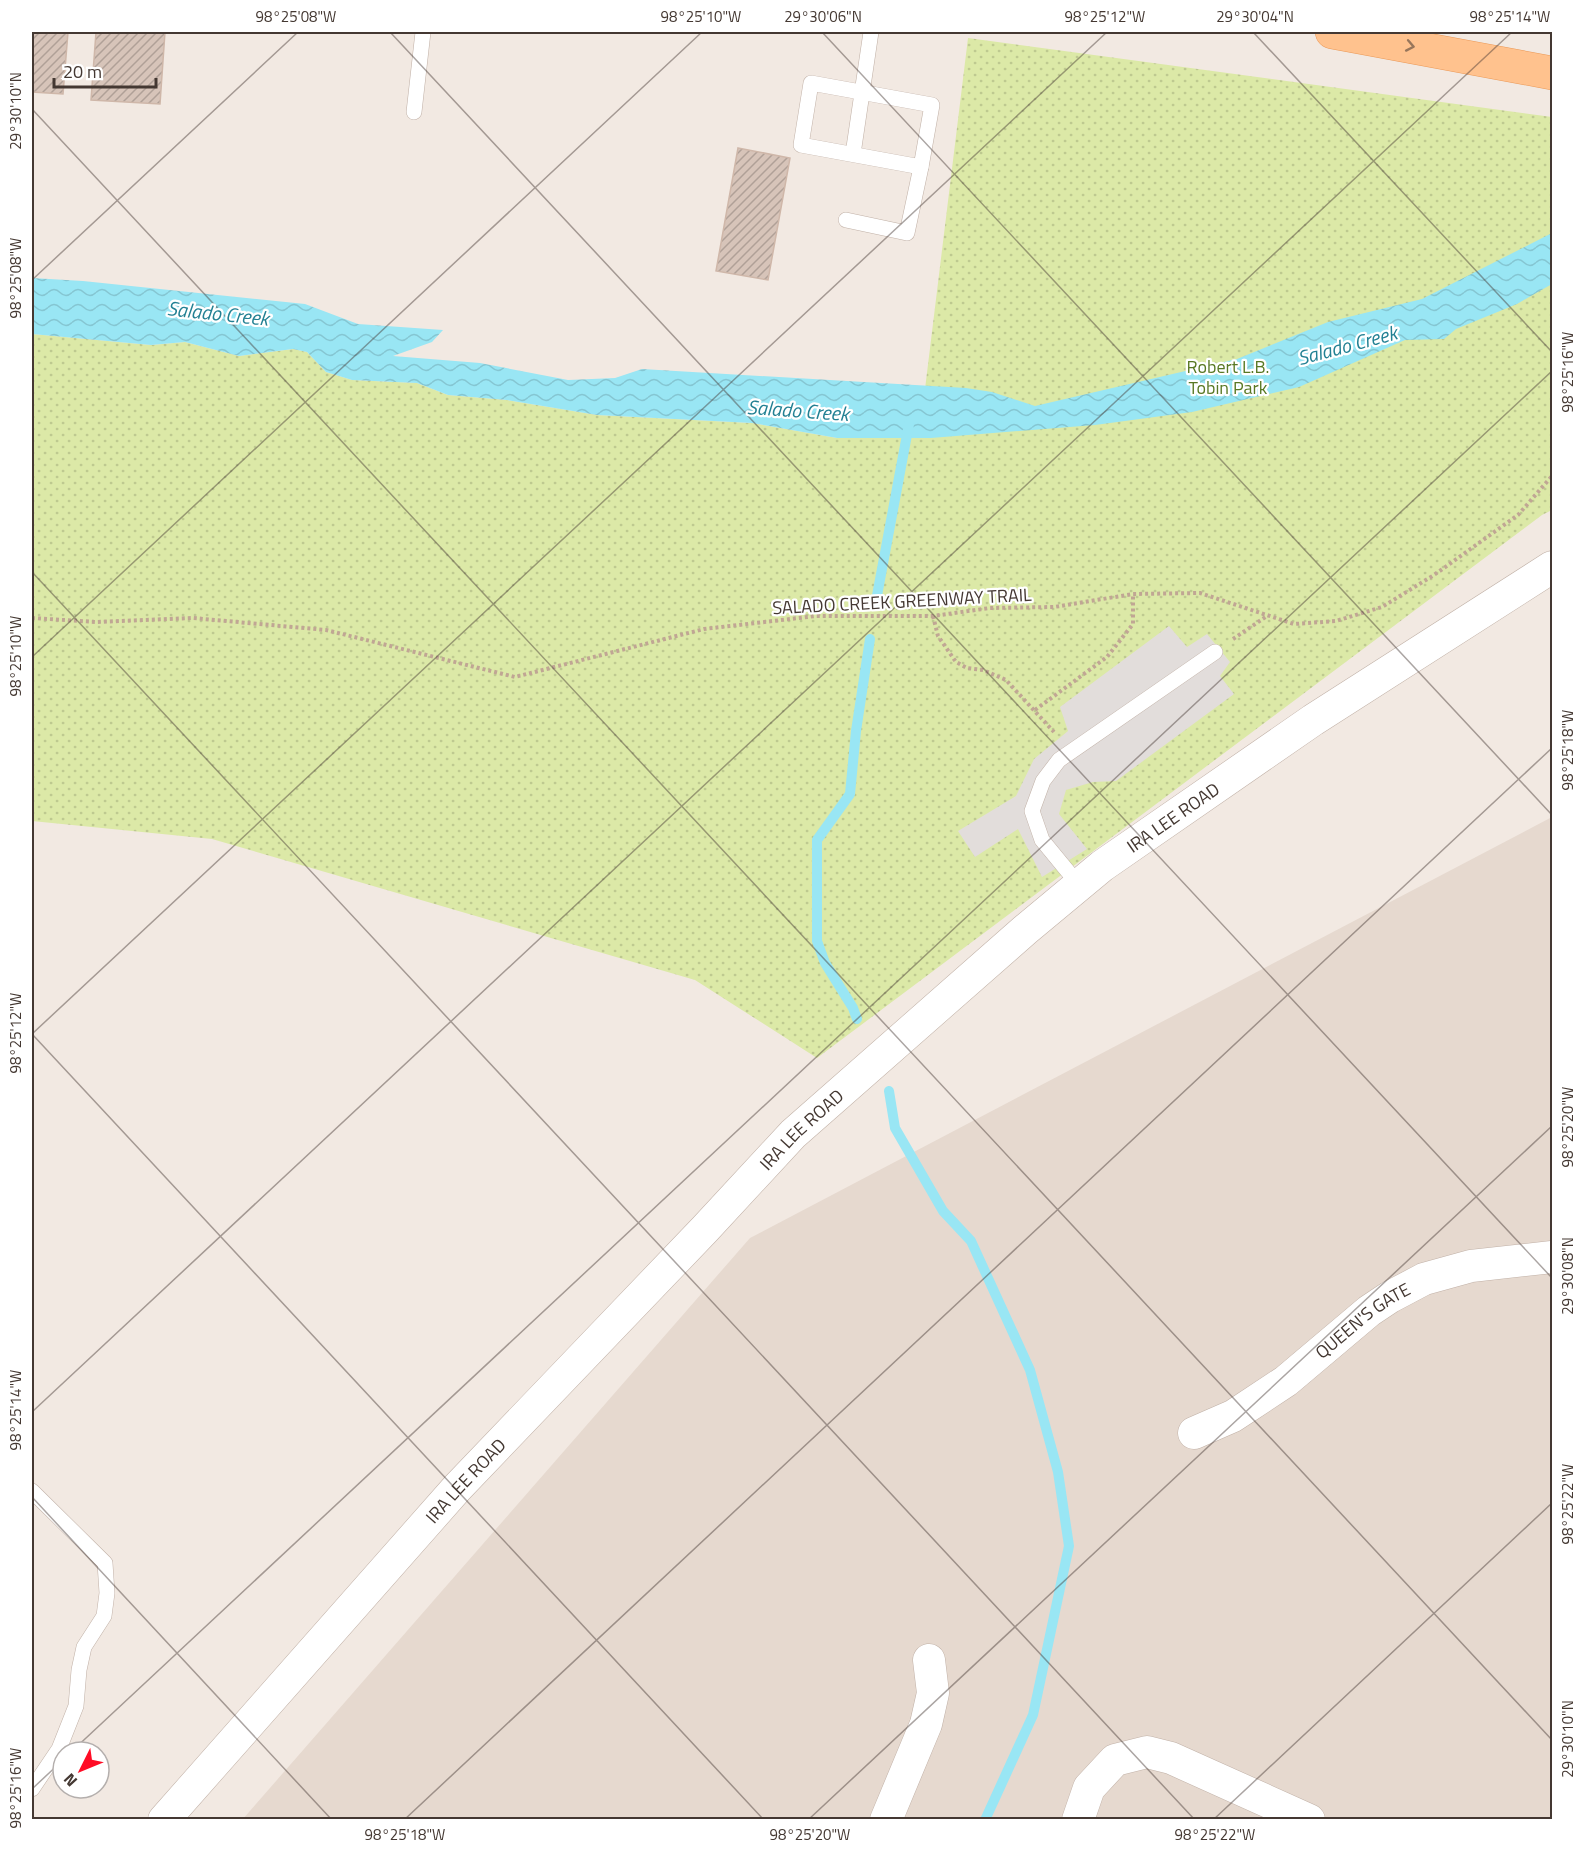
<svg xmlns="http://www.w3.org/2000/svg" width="1584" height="1851" font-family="'Titillium Web',sans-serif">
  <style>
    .residential { fill: #e6d9cf }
    .park { fill: url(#park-dots) }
    .parking { fill: #e2dddb }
    .water { fill: url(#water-waves) }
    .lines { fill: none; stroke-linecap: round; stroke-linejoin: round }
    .stream { stroke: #99e6f4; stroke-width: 10 }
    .building { fill: url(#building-hatch); stroke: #cfb7a9; stroke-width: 1.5 }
    .lane-casing { stroke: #c1b1a7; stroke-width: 16 }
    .street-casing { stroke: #c1b1a7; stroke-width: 33 }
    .primary-casing { stroke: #ea9958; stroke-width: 34 }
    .path { stroke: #c0a694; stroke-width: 4; stroke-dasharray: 3 3; stroke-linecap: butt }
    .lane { stroke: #fff; stroke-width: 15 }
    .street { stroke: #fff; stroke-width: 32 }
    .primary { stroke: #ffc28e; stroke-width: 33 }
    .oneway { stroke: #98765b }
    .ticks { fill: none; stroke: #443832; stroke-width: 1.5; stroke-opacity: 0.45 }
    .labels { text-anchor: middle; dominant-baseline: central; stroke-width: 4.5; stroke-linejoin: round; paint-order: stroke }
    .park-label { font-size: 18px; fill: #587823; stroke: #fff }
    .street-label { font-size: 18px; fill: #443832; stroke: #fff }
    .water-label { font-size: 20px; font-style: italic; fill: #228093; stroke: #fff }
    .neatline { fill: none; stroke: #443832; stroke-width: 2 }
    .ticks-label { font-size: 15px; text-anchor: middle; fill: #443832 }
  </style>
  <defs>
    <pattern id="park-dots" width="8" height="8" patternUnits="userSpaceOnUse" patternTransform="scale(1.5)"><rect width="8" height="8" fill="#dce9a7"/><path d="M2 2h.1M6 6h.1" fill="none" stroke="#bec990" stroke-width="1.8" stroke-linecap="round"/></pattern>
    <pattern id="water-waves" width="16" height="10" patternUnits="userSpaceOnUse" patternTransform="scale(1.5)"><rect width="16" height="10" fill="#99e6f4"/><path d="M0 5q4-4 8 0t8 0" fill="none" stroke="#85c6d2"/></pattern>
    <pattern id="building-hatch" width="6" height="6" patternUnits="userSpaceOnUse" patternTransform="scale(1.5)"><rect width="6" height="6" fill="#d7c4b9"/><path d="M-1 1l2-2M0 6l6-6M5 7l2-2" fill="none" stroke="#b0a097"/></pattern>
  </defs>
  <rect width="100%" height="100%" fill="#f2e9e2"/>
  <!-- residential -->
  <polygon class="residential" points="1552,817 1552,1819 242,1820 750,1238"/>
  <!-- park -->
  <polygon class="park" points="968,38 1552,117 1552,510 1542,515 817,1058 695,980 212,839 32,821 32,334 151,345 185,342 239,356 293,349 307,352 326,372 352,380 417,383 448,395 507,400 597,415 752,423 837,438 919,438"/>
  <!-- parking -->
  <polygon class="parking" points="1169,626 1187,647 1207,634 1230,662 1220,676 1234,694 1116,781 1093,782 1066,790 1059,814 1087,849 1042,877 1018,829 975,857 958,831 1016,796 1034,759 1068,731 1060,707"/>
  <!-- water -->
  <polygon class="water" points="1552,233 1552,284 1517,304 1456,329 1444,339 1405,340 1299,387 1192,412 1095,425 931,438 837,438 752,423 597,415 507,400 448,395 417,383 352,380 326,372 307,352 293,349 239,356 185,342 151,345 32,334 32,278 83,281 305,304 358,324 443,330 432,342 393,356 480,363 568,380 615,378 642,369 966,388 992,392 1035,406 1237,359 1328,322 1422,299"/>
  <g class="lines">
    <!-- stream -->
    <g class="stream">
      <polyline points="876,601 909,424"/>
      <polyline points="857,1019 853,1008 825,963 817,941 817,840 850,794 856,731 870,639"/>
      <polyline points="889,1091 895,1128 943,1211 971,1241 1030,1370 1058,1472 1069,1546 1033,1715 985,1820"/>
    </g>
  </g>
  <!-- building -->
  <g class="building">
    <polygon points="32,32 68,32 63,94 32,92"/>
    <polygon points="96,32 165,32 160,104 91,100"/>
    <polygon points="738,148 790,158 768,280 716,271"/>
  </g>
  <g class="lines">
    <!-- lane casing -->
    <g class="lane-casing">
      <g id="lane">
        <polygon points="811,83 932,105 921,167 801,145"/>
        <polyline points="414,112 423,32"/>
        <polyline points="853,154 871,32"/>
        <polyline points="846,220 907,233 921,167"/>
        <polyline points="1079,885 1042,840 1032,811 1043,781 1059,760 1215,652"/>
        <polyline points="32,1491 105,1563 107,1593 104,1616 84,1647 79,1670 76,1706 59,1749 32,1789"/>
      </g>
    </g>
    <!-- street casing -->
    <g class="street-casing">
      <g id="street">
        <path id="s1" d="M1194,1433L1233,1416L1286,1381L1369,1311L1390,1297L1424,1279L1471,1266L1552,1257"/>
        <path id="s2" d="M164,1820L457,1488L705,1229L793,1134L1025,930L1102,866L1313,720L1552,567"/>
        <polyline points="886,1820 926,1724 933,1693 929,1660"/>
        <polyline points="1078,1820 1089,1788 1115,1760 1147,1752 1171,1758 1309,1820"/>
      </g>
    </g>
    <!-- primary casing -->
    <g class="primary-casing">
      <polyline id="primary" points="1332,32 1552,73"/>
    </g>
    <!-- path -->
    <g class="path">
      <polyline points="933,616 938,636 956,662 967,668 983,670 1006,680 1054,732"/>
      <polyline points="32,618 96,622 193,618 326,630 515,677 704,629 816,616 933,616 990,608 1054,607 1133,594 1200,593 1294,624 1336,621 1382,607 1434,575 1518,515 1552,476"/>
      <polyline points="1233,639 1267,616"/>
      <polyline points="1035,710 1107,657 1133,624 1133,594"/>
    </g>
    <!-- lane -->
    <use href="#lane" class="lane"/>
    <!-- street -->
    <use href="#street" class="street"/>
    <!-- primary -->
    <use href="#primary" class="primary"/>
  </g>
  <!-- one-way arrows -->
  <defs><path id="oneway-chevron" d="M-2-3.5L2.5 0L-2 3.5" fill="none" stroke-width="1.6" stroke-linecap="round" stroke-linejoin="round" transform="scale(1.5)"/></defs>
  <use class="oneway" href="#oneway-chevron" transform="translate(1410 46) rotate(11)"/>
  <!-- ticks -->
  <path class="ticks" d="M390,32L1552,1278M822,32L1552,815M1253,32L1552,352M32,109L1552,1740M32,280L298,32M32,572L1195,1820M32,657L702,32M32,1034L1107,32M32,1034L764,1820M32,1412L1512,32M32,1497L332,1820M71,1752L1552,371M32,1789L63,1760M404,1820L1552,748M808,1820L1552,1126M1213,1820L1552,1503"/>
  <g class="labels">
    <!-- park labels -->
    <g class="park-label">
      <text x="1228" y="366">Robert L.B.<tspan x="1228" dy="21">Tobin Park</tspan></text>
    </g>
    <!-- street labels -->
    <g class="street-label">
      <text transform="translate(902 601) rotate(-3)">SALADO CREEK GREENWAY TRAIL</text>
      <text stroke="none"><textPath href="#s2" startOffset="1426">IRA LEE ROAD</textPath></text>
      <text stroke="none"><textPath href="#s2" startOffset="940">IRA LEE ROAD</textPath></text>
      <text stroke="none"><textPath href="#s1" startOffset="204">QUEEN'S GATE</textPath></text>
      <text stroke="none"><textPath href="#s2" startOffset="454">IRA LEE ROAD</textPath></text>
    </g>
    <!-- water labels -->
    <g class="water-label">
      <text transform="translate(218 313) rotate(6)">Salado Creek</text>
      <text transform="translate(1347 345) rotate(-15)">Salado Creek</text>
      <text transform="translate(798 410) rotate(4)">Salado Creek</text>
    </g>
  </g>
  <!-- border -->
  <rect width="1584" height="1851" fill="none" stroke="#ffffff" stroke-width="66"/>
  <!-- north arrow -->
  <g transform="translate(81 1770) rotate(227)"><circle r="28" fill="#ffffff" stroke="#b4afad" stroke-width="1.5"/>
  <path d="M0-4.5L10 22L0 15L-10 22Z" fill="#ff0c25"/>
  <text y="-9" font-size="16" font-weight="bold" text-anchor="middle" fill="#443832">N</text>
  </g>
  <!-- scale -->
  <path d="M54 78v9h102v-9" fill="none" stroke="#443832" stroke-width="3"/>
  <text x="63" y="78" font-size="18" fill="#443832" stroke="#ffffff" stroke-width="4.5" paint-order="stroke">20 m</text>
  <rect x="33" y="33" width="1518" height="1785" class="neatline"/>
  <g class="ticks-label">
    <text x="296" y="22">98°25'08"W</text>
    <text x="701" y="22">98°25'10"W</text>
    <text x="823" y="22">29°30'06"N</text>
    <text x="1105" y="22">98°25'12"W</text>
    <text x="1255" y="22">29°30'04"N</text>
    <text x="1510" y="22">98°25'14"W</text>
    <text transform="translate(16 111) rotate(-90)" y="5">29°30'10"N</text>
    <text transform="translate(16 278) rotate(-90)" y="5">98°25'08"W</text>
    <text transform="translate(1568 372) rotate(-90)" y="5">98°25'16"W</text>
    <text transform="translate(16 656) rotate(-90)" y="5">98°25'10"W</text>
    <text transform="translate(1568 750) rotate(-90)" y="5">98°25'18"W</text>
    <text transform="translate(16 1033) rotate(-90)" y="5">98°25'12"W</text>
    <text transform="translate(1568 1127) rotate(-90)" y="5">98°25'20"W</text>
    <text transform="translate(1568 1276) rotate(-90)" y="5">29°30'08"N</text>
    <text transform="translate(16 1410) rotate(-90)" y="5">98°25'14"W</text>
    <text transform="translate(1568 1504) rotate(-90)" y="5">98°25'22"W</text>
    <text transform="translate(1568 1739) rotate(-90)" y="5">29°30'10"N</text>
    <text transform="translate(16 1788) rotate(-90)" y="5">98°25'16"W</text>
    <text x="405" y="1840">98°25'18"W</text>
    <text x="810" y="1840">98°25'20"W</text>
    <text x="1215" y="1840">98°25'22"W</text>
  </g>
</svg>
